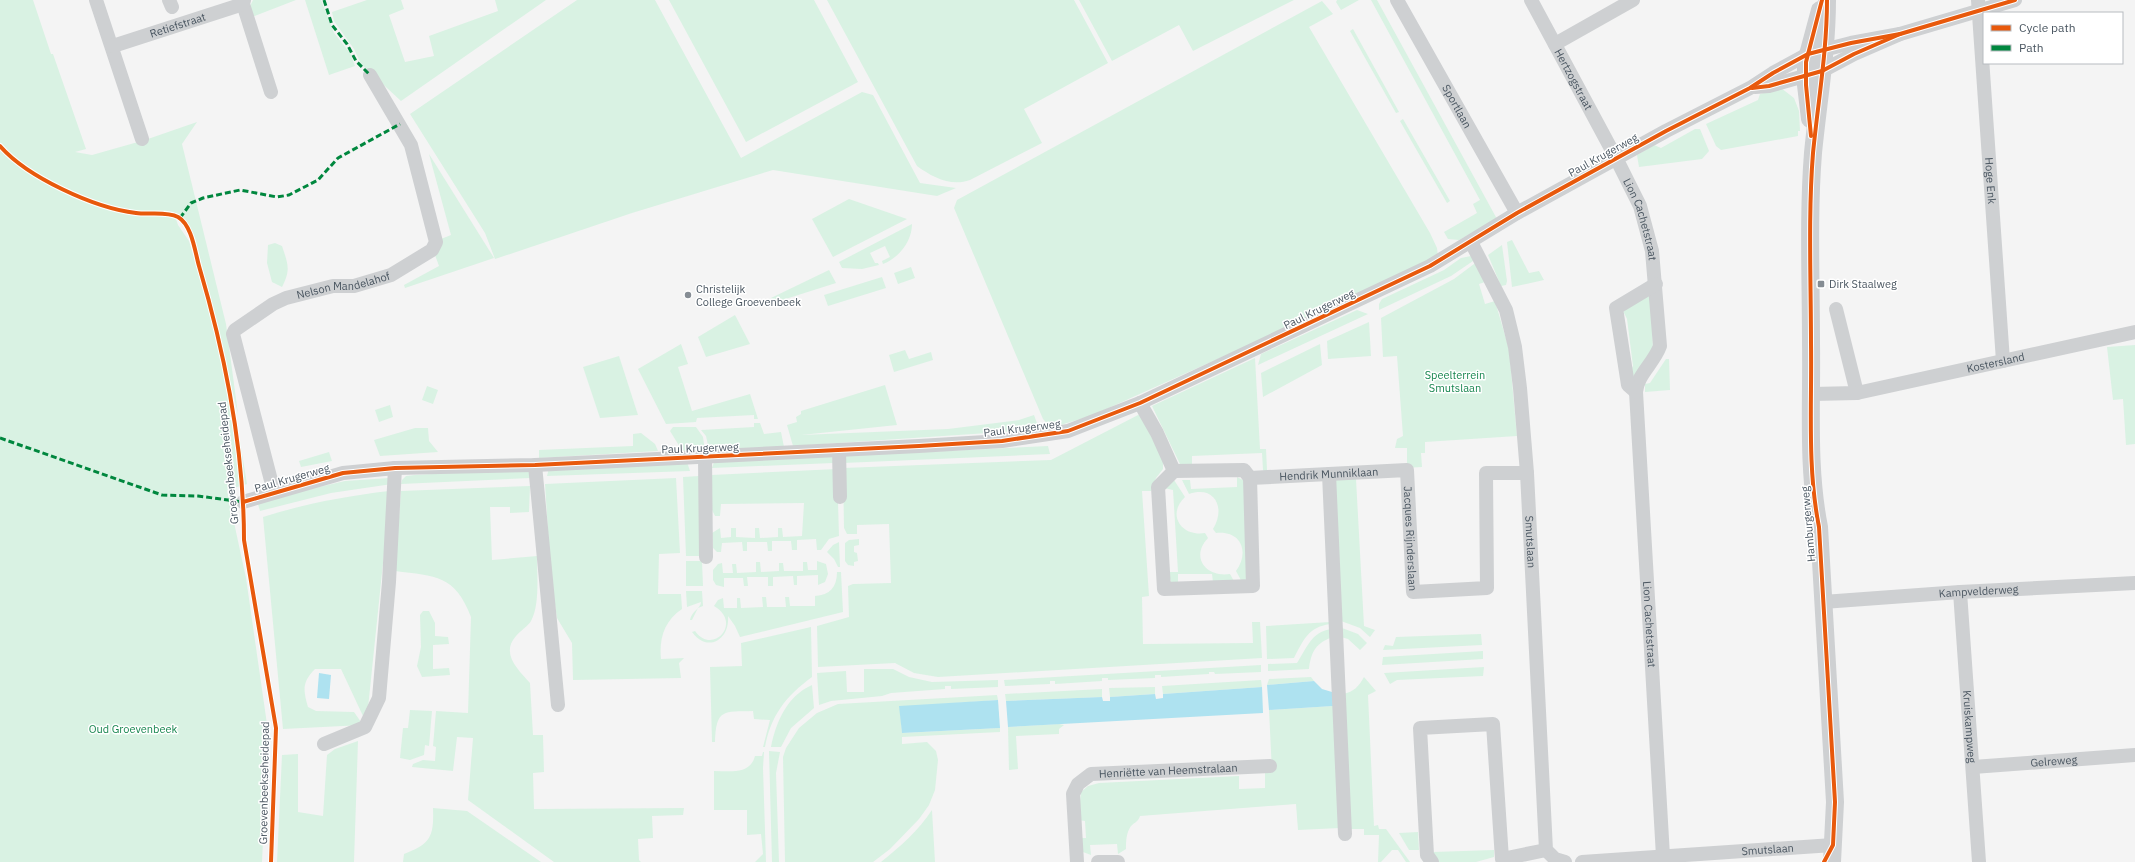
<svg xmlns="http://www.w3.org/2000/svg" width="2135" height="862" font-family="'IBM Plex Sans',sans-serif">
  <style>
    .green { fill: #d9f2e3 }
    .water { fill: #aee2f0 }
    .lines { fill: none; stroke-linecap: round; stroke-linejoin: round }
    .minor { stroke: #ced0d2; stroke-width: 14 }
    .tertiary { stroke: #ced0d2; stroke-width: 18 }
    .quiet { stroke: #00873e; stroke-width: 3; stroke-dasharray: 6 3; stroke-linecap: butt }
    .cycleway-casing { stroke: #fff; stroke-width: 6 }
    .cycleway { stroke: #e8590c; stroke-width: 4 }
    .poi-dot { fill: #868d94; stroke: #fff; stroke-width: 1.5 }
    .labels { text-anchor: middle; dominant-baseline: central; stroke-width: 3; stroke-linejoin: round; paint-order: stroke }
    .street-label { font-size: 11px; fill: #4a5661; stroke: #fff }
    .poi-label { font-size: 11px; fill: #4a5661; stroke: #fff; text-anchor: start }
    .park-label { font-size: 11px; fill: #17864f; stroke: #fff }
  </style>
  <rect width="100%" height="100%" fill="#f4f4f4"/>
  <!-- green -->
  <g class="green">
    <path d="M0,0H33L51,54H53L86,149L75,152L92,155L145,140L197,122L182,144L226,324L238,414L195,238C190,229 185,214 174,213L178,225L189,241L204,291L238,429L247,484L227,490L246,578L268,731L262,862H0Z"/>
    <polygon points="253,0 296,0 252,17 250,6"/>
    <polygon points="305,0 321,0 334,33 350,53 355,66 329,75"/>
    <polygon points="367,0 401,0 404,9 389,15 405,62 434,56 429,36 498,11 495,0 546,0 401,101 361,64 354,49 334,21 332,12"/>
    <polygon points="577,0 655,0 741,158 862,92 873,95 920,183 956,188 937,196 773,170 632,213 495,259 485,233 410,114"/>
    <polygon points="669,0 814,0 858,82 746,142"/>
    <path d="M827,0H1074L1108,63L1024,109L1042,143L970,180C951,187 932,177 917,166Z"/>
    <polygon points="1079,0 1294,0 1193,51 1179,25 1112,61"/>
    <polygon points="1337,0 1359,0 1341,10 1336,2"/>
    <polygon points="1371,0 1377,0 1497,219 1459,240 1448,239 1444,232 1477,213 1473,204 1480,200"/>
    <polygon points="1322,1 1333,14 1309,27 1430,233 1437,248 1438,256 1300,322 1093,415 1051,428 1043,419 954,208 957,200"/>
    <polygon points="1353,29 1399,112 1396,113 1350,31"/>
    <polygon points="1781,88 1794,98 1799,111 1800,131 1798,131 1798,136 1721,150 1716,146 1706,124 1758,100 1760,94"/>
    <polygon points="1403,119 1450,201 1447,203 1400,121"/>
    <polygon points="1695,129 1700,129 1709,151 1702,159 1639,167 1637,155 1654,145 1661,148"/>
    <polygon points="429,154 494,258 405,288 404,285 439,266 435,255 441,239 451,235"/>
    <polygon points="849,199 907,219 833,257 812,219"/>
    <path d="M912,224C912,241 899,258 883,264L882,261L890,257L885,246L870,253L875,263H878L879,265L862,269L842,268L839,262Z"/>
    <polygon points="1512,240 1529,273 1539,271 1544,280 1512,287 1507,242"/>
    <path d="M275,243L282,246C288,264 291,270 282,287L272,282L267,263L268,245Z"/>
    <polygon points="1502,245 1507,281 1506,285 1501,286 1488,255"/>
    <polygon points="1471,256 1476,259 1451,276 1379,310 1379,304 1382,299 1444,270 1461,258"/>
    <polygon points="1478,261 1488,281 1479,284 1485,304 1495,301 1509,349 1517,436 1425,442 1425,453 1421,453 1422,467 1347,471 1407,464 1407,448 1395,448 1397,439 1403,436 1397,356 1383,357 1381,318 1454,279"/>
    <polygon points="911,267 915,278 898,284 894,273"/>
    <polygon points="829,270 836,283 773,303 771,298"/>
    <polygon points="882,277 886,288 828,306 824,295"/>
    <polygon points="1651,293 1653,350 1632,379 1630,372 1633,366 1627,319 1623,311"/>
    <polygon points="1357,310 1368,314 1258,365 1261,354"/>
    <polygon points="735,315 750,344 706,357 698,337"/>
    <polygon points="1369,322 1371,356 1328,359 1327,341"/>
    <polygon points="681,344 688,364 678,367 692,411 750,394 758,419 754,419 754,415 697,418 696,422 666,424 638,369"/>
    <polygon points="1320,344 1322,365 1263,397 1261,373"/>
    <polygon points="2135,345 2135,444 2126,445 2123,399 2113,400 2107,347"/>
    <polygon points="905,350 909,359 931,352 933,360 894,372 889,355"/>
    <polygon points="619,356 638,415 600,418 583,367"/>
    <polygon points="1255,358 1260,449 1266,449 1267,470 1266,475 1263,470 1262,453 1192,456 1192,466 1186,466 1180,464 1152,406"/>
    <polygon points="1666,359 1669,359 1670,390 1645,392 1645,384 1650,383"/>
    <polygon points="885,385 897,425 801,435 948,429 1019,420 1034,415 1038,426 1033,430 793,446 787,425 797,422 796,417 801,414 801,411"/>
    <polygon points="427,386 438,390 433,404 422,400"/>
    <polygon points="390,405 393,417 379,422 375,410"/>
    <polygon points="1140,414 1163,460 1163,469 1156,478 1151,491 1142,491 1149,596 1142,597 1143,644 1253,643 1252,622 1260,622 1262,658 938,677 914,673 895,663 818,667 817,626 849,617 848,586 853,584 891,583 889,524 857,525 857,534 847,534 844,528 843,468 1051,460"/>
    <polygon points="754,423 760,423 764,434 781,432 784,447 709,450 706,436 701,430 754,427"/>
    <polygon points="673,427 696,427 703,437 705,451 683,452 670,431"/>
    <polygon points="415,428 428,428 429,441 438,452 380,456 374,440"/>
    <polygon points="641,433 655,444 658,451 539,458 539,450 633,446 633,434"/>
    <polygon points="1048,446 1050,454 843,463 842,456"/>
    <polygon points="329,452 332,461 301,467 299,461"/>
    <polygon points="832,456 833,463 712,468 715,459"/>
    <polygon points="687,462 690,471 547,476 549,468"/>
    <polygon points="529,468 530,478 401,484 402,480 406,476 415,475"/>
    <polygon points="837,469 839,536 829,539 821,550 817,550 816,539 797,540 797,550 792,550 791,541 772,541 772,551 768,551 767,542 747,542 747,551 743,551 742,542 722,543 721,552 717,552 713,548 712,533 720,528 721,538 731,537 731,528 736,528 736,537 755,538 755,528 759,528 760,538 778,537 778,528 782,528 783,537 802,536 804,503 721,504 720,516 715,516 712,510 711,475"/>
    <polygon points="699,476 702,556 686,556 683,477"/>
    <path d="M1237,477L1243,480L1245,485L1247,578L1242,582L1236,571C1250,552 1241,530 1216,533L1213,529C1226,508 1215,485 1189,494L1182,480H1190L1191,489L1237,487Z"/>
    <polygon points="389,478 392,484 331,493 260,511 258,504 259,501 345,481"/>
    <path d="M676,478L680,553L659,554L658,594H681L682,609C664,621 659,639 661,659L684,658L679,663L681,678L573,680L572,643L557,618L551,578L545,484Z"/>
    <polygon points="1335,479 1356,479 1364,626 1375,630 1370,637 1360,628 1341,621"/>
    <path d="M1174,480L1185,497C1166,515 1182,537 1205,533L1208,538C1190,557 1206,578 1230,574L1235,583L1213,582L1212,574H1178V586L1171,582L1168,572H1178L1173,490L1164,488Z"/>
    <path d="M530,486L529,512L510,513V507H490L492,560L537,556C537,574 540,605 531,621C528,626 520,631 516,636C500,654 519,670 530,683L533,735H543L544,772L533,773L534,809L684,808L683,815L652,816L653,838L638,839L639,860L641,862H554L468,800L473,738L457,737L453,771L412,767L413,764L423,760L435,761L436,747L433,746L436,711L468,713L471,617C455,575 436,576 395,571L401,491Z"/>
    <path d="M389,491L386,534L368,708L363,716L341,669H315C302,682 303,690 308,707L316,711L354,712L363,725L283,729L263,517C304,504 346,496 389,491Z"/>
    <polygon points="859,539 859,545 854,546 854,552 857,553 858,561 854,562 854,566 848,565 845,561 845,543 849,540"/>
    <polygon points="839,542 840,567 838,567 834,559 827,552 833,545"/>
    <polygon points="686,561 702,561 703,586 686,586"/>
    <polygon points="817,561 826,564 828,574 825,582 818,585 818,575 797,576 797,585 794,585 793,576 773,577 773,586 768,586 768,577 747,577 748,586 744,586 743,578 724,578 724,587 716,585 713,580 713,570 718,564 722,563 723,573 733,573 732,564 736,564 737,573 756,572 756,562 760,562 761,572 779,571 779,563 783,563 784,571 803,571 803,562 807,562 808,570 817,570"/>
    <path d="M837,572H841L843,612L740,637L735,626L728,616C730,640 707,653 692,632L695,631C713,656 743,623 714,606L718,600L723,598L724,608H737V598H740L741,608L763,607L762,597H766L767,607H786L785,597H789L790,606H815V596C830,595 837,587 837,572Z"/>
    <path d="M686,591H702L703,606L698,608L692,620H690C691,612 701,608 701,602L687,607Z"/>
    <polygon points="423,611 429,611 435,623 435,636 448,637 449,644 433,645 433,669 449,668 450,675 422,677 417,666 421,647 420,615"/>
    <path d="M1330,622V624C1308,627 1303,641 1294,658L1267,659L1266,626Z"/>
    <path d="M811,627L812,677C786,696 771,715 765,747H763L770,720L754,719L753,711C724,712 716,708 715,742H712L710,667L742,666L741,643Z"/>
    <polygon points="1342,628 1358,634 1367,643 1360,650 1348,639 1341,637"/>
    <path d="M1331,629L1330,638C1315,644 1311,653 1309,669L1268,671V664L1297,663C1307,648 1311,632 1331,629Z"/>
    <polygon points="1481,634 1482,645 1383,650 1385,645 1393,646 1396,637"/>
    <polygon points="1483,651 1483,659 1382,665 1383,657"/>
    <polygon points="1261,665 1261,672 1215,674 1214,672 1209,672 1209,674 1161,677 1161,675 1155,675 1155,678 1108,680 1108,678 1102,678 1102,681 1055,684 1055,681 1050,681 1050,684 1005,686 1004,680"/>
    <polygon points="1484,667 1483,676 1397,680 1390,684 1384,673"/>
    <polygon points="864,669 893,669 909,677 932,682 998,680 998,687 951,689 951,686 945,686 945,689 891,693 882,696 831,701 819,705 817,673 846,671 847,692 864,692"/>
    <polygon points="1311,677 1314,681 1267,685 1269,679"/>
    <path d="M1364,677L1376,691L1368,695L1374,826L1378,825L1379,829H1386L1410,862H1406L1398,850H1392L1381,862H1378L1379,835H1364V829H1350L1343,694C1354,692 1359,686 1364,677Z"/>
    <polygon points="1261,680 1262,687 1163,694 1162,686"/>
    <path d="M812,685L814,708L791,728L781,747H771C776,722 787,696 812,685Z"/>
    <polygon points="1155,687 1155,694 1110,697 1109,688"/>
    <polygon points="1102,689 1102,697 1006,701 1005,694"/>
    <polygon points="997,695 998,700 900,707 902,733 1000,728 1000,732 902,737 902,744 927,742 936,751 938,760 935,790 929,805 919,819 890,849 873,862 785,862 783,757 786,748 799,728 817,713 838,704"/>
    <path d="M1333,706L1340,828L1298,830L1296,804L1140,816C1138,822 1135,822 1131,826C1126,833 1126,842 1126,849L1118,854L1117,844L1090,845L1091,855L1083,852L1081,838H1086L1085,821L1078,820L1081,792L1088,786L1099,783L1239,776V789L1265,788V773L1272,772L1269,710Z"/>
    <polygon points="410,710 432,711 429,746 425,745 424,755 410,760 400,758 403,728 408,728"/>
    <polygon points="1059,724 1064,725 1059,729 1059,734 1016,736 1018,769 1009,770 1008,727"/>
    <polygon points="358,741 354,862 277,862 282,755 298,754 298,812 323,816 327,755 335,749"/>
    <polygon points="769,751 780,752 776,773 779,862 772,862"/>
    <path d="M763,752H764L763,768L766,862H755L763,854L761,834L747,835V810H714V771C730,771 750,775 755,756H762Z"/>
    <path d="M433,808L467,811L541,862H403L404,854C431,844 434,836 433,808Z"/>
    <path d="M932,810L935,862H881C900,847 919,830 932,810Z"/>
    <polygon points="1418,832 1419,850 1409,850 1399,833"/>
    <polygon points="1494,850 1494,857 1476,862 1437,862 1433,852"/>
  </g>
  <!-- water -->
  <g class="water">
    <polygon points="319,673 331,675 329,699 317,698"/>
    <polygon points="1314,681 1322,689 1332,692 1333,706 1269,710 1267,685"/>
    <polygon points="1262,687 1263,713 1008,727 1006,701 1102,697 1103,701 1110,701 1110,697 1155,694 1156,699 1163,698 1163,694"/>
    <polygon points="998,700 1000,728 902,733 899,706"/>
  </g>
  <g class="lines">
    <!-- minor -->
    <g class="minor">
      <polyline points="96,0 142,139"/>
      <polyline points="169,0 172,7"/>
      <polyline points="244,0 243,4 271,92"/>
      <path id="s1" d="M1397,0L1517,213"/>
      <path id="s2" d="M1531,0L1616,158L1640,206L1652,251L1660,346C1654,363 1637,375 1636,392L1663,856"/>
      <path id="s3" d="M1978,0L2003,361"/>
      <polyline points="1555,44 1633,0"/>
      <path id="s4" d="M113,46L243,4"/>
      <polyline points="1755,87 1769,86 1822,71 1854,54 1900,34 2015,0"/>
      <path id="s5" d="M1471,242L1506,310L1515,347L1520,388L1527,473L1546,850L1555,859L1565,862"/>
      <polyline points="1836,309 1857,393"/>
      <polyline points="1636,392 1628,385 1616,308 1656,284"/>
      <path id="s6" d="M1812,394L1857,393L2135,332"/>
      <path id="s7" d="M1140,403L1157,433L1174,471L1244,470L1250,478L1407,470L1413,592L1487,588L1486,473H1527"/>
      <polyline points="839,450 840,497"/>
      <polyline points="705,457 706,557"/>
      <polyline points="535,465 558,705"/>
      <polyline points="1174,471 1158,487 1164,589 1253,586 1250,478"/>
      <polyline points="1329,474 1345,834"/>
      <path id="s8" d="M274,492L233,334L235,330L273,304L286,298L333,286H354L391,275L432,250L436,242L411,145L370,75"/>
      <polyline points="243,502 343,473 395,468 535,465 919,446 1002,441 1068,431 1140,403 1430,266 1517,213 1666,131 1750,88 1773,73 1808,54 1851,43 1900,34"/>
      <path id="s9" d="M1960,592L1979,862"/>
      <path id="s10" d="M1823,602L1960,592L2135,583"/>
      <polyline points="324,744 365,727 379,698 389,582 395,468"/>
      <path id="s11" d="M1973,767L2135,755"/>
      <path id="s12" d="M1077,862L1073,794L1078,784L1091,774L1270,766"/>
      <polyline points="1098,862 1118,862"/>
      <polyline points="1432,862 1427,855 1420,728 1493,724 1502,859 1546,850"/>
      <path id="s13" d="M1582,862L1833,845"/>
    </g>
    <!-- tertiary -->
    <g class="tertiary">
      <path d="M1827,0C1827,51 1818,102 1813,153C1808,216 1811,280 1811,343C1812,404 1807,467 1819,527L1835,802L1832,862"/>
      <polyline points="1810,119 1806,85 1806,62 1820,10"/>
    </g>
    <!-- quiet -->
    <g class="quiet">
      <polyline points="324,0 332,25 347,44 356,61 370,75"/>
      <polyline points="180,218 191,203 203,198 240,190 277,197 289,195 318,180 338,158 400,124"/>
      <polyline points="0,438 162,495 198,496 243,502"/>
    </g>
    <!-- cycleway casing -->
    <g class="cycleway-casing">
      <g id="cycleway">
        <polyline points="1752,88 1769,86 1822,71 1854,54 1900,34 2015,0"/>
        <polyline points="1811,136 1806,85 1806,62 1822,0"/>
        <path d="M0,146C27,177 94,208 136,213C149,215 166,211 178,217C192,225 195,252 199,266C225,354 244,448 244,540L276,728L271,862"/>
        <polyline points="243,502 343,473 395,468 535,465 919,446 1002,441 1068,431 1140,403 1430,266 1517,213 1666,131 1750,88 1773,73 1808,54 1851,43 1900,34"/>
        <path d="M1824,862L1833,845L1835,802L1819,527C1807,467 1812,404 1811,343C1811,280 1808,216 1813,153C1818,102 1827,51 1827,0"/>
      </g>
    </g>
    <!-- cycleway -->
    <use href="#cycleway" class="cycleway"/>
  </g>
  <!-- markers -->
  <g class="poi-dot">
    <rect x="1817" y="280" width="8" height="8" rx="2"/>
    <circle cx="688" cy="295" r="4"/>
  </g>
  <g class="labels">
    <!-- street labels -->
    <g class="street-label">
      <text stroke="none"><textPath href="#s4" startOffset="68">Retiefstraat</textPath></text>
      <text stroke="none"><textPath href="#s2" startOffset="90">Hertzogstraat</textPath></text>
      <text stroke="none"><textPath href="#s1" startOffset="122">Sportlaan</textPath></text>
      <text transform="translate(1603 155) rotate(-29)">Paul Krugerweg</text>
      <text stroke="none"><textPath href="#s3" startOffset="181">Hoge Enk</textPath></text>
      <text stroke="none"><textPath href="#s2" startOffset="246">Lion Cachetstraat</textPath></text>
      <text stroke="none"><textPath href="#s8" startOffset="287">Nelson Mandelahof</textPath></text>
      <text transform="translate(1319 309) rotate(-26)">Paul Krugerweg</text>
      <text stroke="none"><textPath href="#s6" startOffset="187">Kostersland</textPath></text>
      <text transform="translate(1022 428) rotate(-7)">Paul Krugerweg</text>
      <text transform="translate(700 448) rotate(-2)">Paul Krugerweg</text>
      <text transform="translate(228 463) rotate(-96)">Groevenbeekseheidepad</text>
      <text stroke="none"><textPath href="#s7" startOffset="235">Hendrik Munniklaan</textPath></text>
      <text transform="translate(292 478) rotate(-16)">Paul Krugerweg</text>
      <text transform="translate(1808 524) rotate(-95)">Hamburgerweg</text>
      <text stroke="none"><textPath href="#s7" startOffset="382">Jacques Rijnderslaan</textPath></text>
      <text stroke="none"><textPath href="#s5" startOffset="310">Smutslaan</textPath></text>
      <text stroke="none"><textPath href="#s10" startOffset="156">Kampvelderweg</textPath></text>
      <text stroke="none"><textPath href="#s2" startOffset="660">Lion Cachetstraat</textPath></text>
      <text stroke="none"><textPath href="#s9" startOffset="135">Kruiskampweg</textPath></text>
      <text stroke="none"><textPath href="#s11" startOffset="81">Gelreweg</textPath></text>
      <text stroke="none"><textPath href="#s12" startOffset="173">Henriëtte van Heemstralaan</textPath></text>
      <text transform="translate(264 783) rotate(-89)">Groevenbeekseheidepad</text>
      <text stroke="none"><textPath href="#s13" startOffset="186">Smutslaan</textPath></text>
    </g>
    <!-- poi labels -->
    <g class="poi-label">
      <text x="1829" y="284">Dirk Staalweg</text>
      <text x="696" y="289">Christelijk<tspan x="696" dy="13">College Groevenbeek</tspan></text>
    </g>
    <!-- park labels -->
    <g class="park-label">
      <text x="1455" y="375">Speelterrein<tspan x="1455" dy="13">Smutslaan</tspan></text>
      <text x="133" y="729">Oud Groevenbeek</text>
    </g>
  </g>
  <!-- legend -->
  <rect x="1983" y="12" width="140" height="52" fill="#ffffff" stroke="#b7bbc0"/>
  <rect x="1991" y="25" width="20" height="6" fill="#e8590c" stroke="#b7bbc0"/>
  <text x="2019" y="32" font-size="12" fill="#4a5661">Cycle path</text>
  <rect x="1991" y="45" width="20" height="6" fill="#00873e" stroke="#b7bbc0"/>
  <text x="2019" y="52" font-size="12" fill="#4a5661">Path</text>
</svg>
